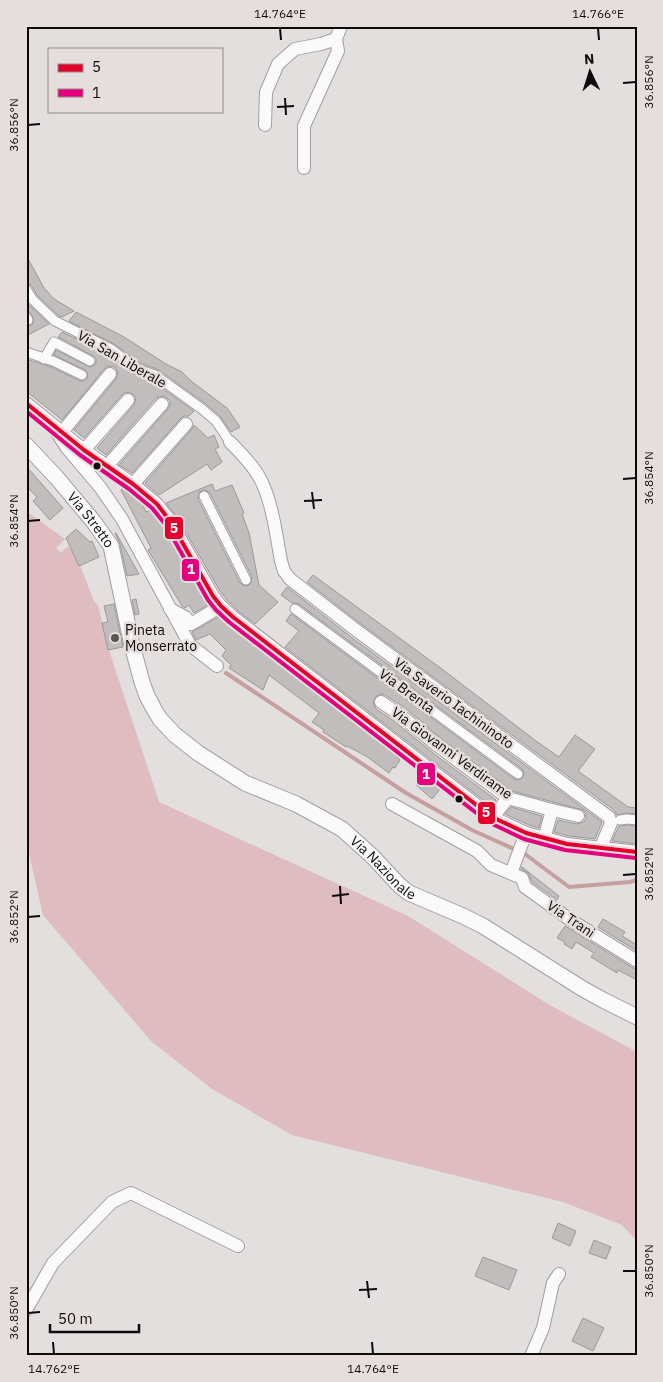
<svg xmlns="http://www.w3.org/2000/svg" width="663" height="1382" font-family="'IBM Plex Sans',sans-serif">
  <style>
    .forest { fill: #debcbf }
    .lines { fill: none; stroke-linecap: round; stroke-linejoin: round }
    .stream { stroke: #c69fa1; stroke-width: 4 }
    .building { fill: #c1bdbd; stroke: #9b9898; fill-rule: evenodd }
    .pedestrian-casing { stroke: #a19e9e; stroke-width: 11 }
    .minor-casing { stroke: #a19e9e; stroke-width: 14 }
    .tertiary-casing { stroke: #a19e9e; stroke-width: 17 }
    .pedestrian { stroke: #fbfafa; stroke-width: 9 }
    .minor { stroke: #fbfafa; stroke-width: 12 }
    .tertiary { stroke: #fbfafa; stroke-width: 15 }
    .bus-1-casing { stroke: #e6dddd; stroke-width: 8 }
    .bus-2-casing { stroke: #e6dddd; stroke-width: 8 }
    .bus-1 { stroke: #e4002b; stroke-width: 4 }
    .bus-2 { stroke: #e5007d; stroke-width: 4 }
    .ticks { fill: none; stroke: #0d0a0b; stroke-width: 2 }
    .bus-dot { fill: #0d0a0b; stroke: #e6dddd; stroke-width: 2 }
    .poi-dot { fill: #585555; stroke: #e6dddd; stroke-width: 2 }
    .labels { text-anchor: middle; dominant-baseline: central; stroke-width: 5; stroke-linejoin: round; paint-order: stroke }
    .street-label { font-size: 14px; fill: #0d0a0b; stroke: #e6dddd }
    .poi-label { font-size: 14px; fill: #0d0a0b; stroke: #e6dddd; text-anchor: start }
    .line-badge { stroke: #e6dddd; stroke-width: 2 }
    .badge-label { font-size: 14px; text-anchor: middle; font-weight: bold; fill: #fff }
    .neatline { fill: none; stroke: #0d0a0b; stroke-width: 2 }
    .ticks-label { font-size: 12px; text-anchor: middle; fill: #0d0a0b }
  </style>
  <rect width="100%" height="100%" fill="#e4dfdf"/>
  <!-- forest -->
  <path class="forest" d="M26,511L65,539L56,548L61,553L68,546C80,559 87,585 94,601L98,606L109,650L159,802L408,916L548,1004L637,1052V1241L622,1225L563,1202L292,1135L212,1089L151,1041L43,915L28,849L26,846Z"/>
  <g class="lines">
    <!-- stream -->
    <polyline class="stream" points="226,673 406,793 472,830 525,854 569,887 630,882 637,880"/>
  </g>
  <!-- building -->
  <g class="building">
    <polygon points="26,255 44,288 54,299 74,311 62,317 59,316 37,295 31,285 26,283"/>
    <polygon points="26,302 49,324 26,336 26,326 32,325 34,320 31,314 26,311"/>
    <polygon points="76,312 124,337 166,364 182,372 191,381 227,408 240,427 231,432 220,416 206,404 159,370 140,363 114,344 69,321"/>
    <polygon points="62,332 108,354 133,374 152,381 194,411 189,416 184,416 180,419 132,473 119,465 168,409 170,405 170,401 167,398 163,396 156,398 106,455 97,448 134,405 136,398 133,394 126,392 122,395 84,438 74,430 116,379 118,372 115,367 108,366 104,369 62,420 26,391 26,359 51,367 80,381 83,381 87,378 88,374 85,370 54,355 56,350 90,367 93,366 96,363 96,358 93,356 58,337"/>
    <polygon points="194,425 208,438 214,435 219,447 215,449 222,462 211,470 207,464 159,495 145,483 192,429"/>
    <polygon points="26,466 63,508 50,520 33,501 37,497 26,486"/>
    <path d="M212,484L215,491L232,485L244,513L242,514L249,533L259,585L278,602L255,624L238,611L227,600L220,591L177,517L166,503ZM205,490L210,493L252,577L251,583L248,586L243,585L240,583L198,499L199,492Z"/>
    <polygon points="123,487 145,505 143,506 146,512 151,510 163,526 209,604 194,613 189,605 185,608 182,606 148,550 151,548 121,490"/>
    <polygon points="76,529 90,542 92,541 99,557 79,566 66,538"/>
    <polygon points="115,533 116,533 139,574 127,576 120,544"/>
    <polygon points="313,575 442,669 536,741 559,757 575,735 595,749 578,771 628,807 637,808 637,814 626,813 617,815 614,810 361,624 307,582"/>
    <polygon points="287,587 351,637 602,822 595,839 569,836 554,832 558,820 577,824 584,822 586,818 586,814 583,810 512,791 443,740 404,707 385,695 381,694 375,697 373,702 376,709 394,721 433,753 496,800 491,806 285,647 299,631 286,621 291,614 514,779 520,780 523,777 524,772 522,769 299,604 292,603 281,595"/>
    <polygon points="136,599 139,614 135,615 132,600"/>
    <polygon points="114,604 123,647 108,650 102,623 108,622 104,606"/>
    <polygon points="220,616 269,657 270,656 275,660 389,747 400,760 395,768 393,767 389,773 366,756 347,746 346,747 323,732 324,730 312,722 319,713 269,675 263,690 229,668 231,665 222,656 226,650 210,634 196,640 192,632"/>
    <polygon points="424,775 441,788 432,799 416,785"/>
    <polygon points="511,807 542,816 539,828 529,825 505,814"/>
    <polygon points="627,825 637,826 637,844 612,841 619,826"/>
    <polygon points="522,867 559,896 557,900 532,882 528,873 521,869"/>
    <polygon points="603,919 625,932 622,936 637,945 637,951 598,927"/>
    <polygon points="565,926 633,968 637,969 637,980 618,970 617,973 591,957 594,953 576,942 572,949 564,944 565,942 557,938"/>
    <polygon points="558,1223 576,1231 570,1246 552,1238"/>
    <polygon points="594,1240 611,1247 606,1259 589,1253"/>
    <polygon points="483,1257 517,1270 509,1290 475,1276"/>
    <polygon points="583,1318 604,1328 593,1351 572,1341"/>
  </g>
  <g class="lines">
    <!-- pedestrian casing -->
    <g class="pedestrian-casing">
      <g id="pedestrian">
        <polyline points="26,289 32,299 55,321 111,349 137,369 155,375 202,409 216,421 230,442"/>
        <polyline points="26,317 28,320"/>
        <polyline points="26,352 53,361 82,375"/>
        <polyline points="44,359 54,342 90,361"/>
        <polyline points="204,496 246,580"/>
        <polyline points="295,609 518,774"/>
        <polyline points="620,820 627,819 637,820"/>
      </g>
    </g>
    <!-- minor casing -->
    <g class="minor-casing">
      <g id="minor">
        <polyline points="265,125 266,92 278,64 295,49 321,44 336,39"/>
        <polyline points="304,168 304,126 338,51 336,39 341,26"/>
        <polyline points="26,403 84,450 133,484 157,504 170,521 213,596 221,606 233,617 492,817 526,833 567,844 637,852"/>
        <polyline points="62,432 110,374"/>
        <polyline points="57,433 67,448 100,487 122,519 190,645 217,666"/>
        <path d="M230,442C240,452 250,462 258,475C272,498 276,534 281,561L284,571L290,579L356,630L609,817L611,823L600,849"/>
        <polyline points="84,450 128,400"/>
        <polyline points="107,466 162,404"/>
        <polyline points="133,484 186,424"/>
        <polyline points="170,609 185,617 191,624 221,606"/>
        <polyline points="381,702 399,714 438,746 508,798 552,810"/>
        <polyline points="392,804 477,851 491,865 522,878 525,887 569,919 637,961"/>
        <polyline points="493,817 508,798"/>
        <polyline points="544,839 552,810 578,816"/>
        <polyline points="511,873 526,833"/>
        <polyline points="26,1310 53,1263 112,1202 131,1193 238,1246"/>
        <polyline points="531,1356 543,1328 553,1283 559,1274"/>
      </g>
    </g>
    <!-- tertiary casing -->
    <g class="tertiary-casing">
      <g id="tertiary">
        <path id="s1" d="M26,445L57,478L93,521L111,546L132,645L142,682L147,696L154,709L160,719L175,735L198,753L245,783L296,804L342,829L373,857L400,886L409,893L463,916L483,926L583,989L603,1000L637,1017"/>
      </g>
    </g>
    <!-- pedestrian -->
    <use href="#pedestrian" class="pedestrian"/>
    <!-- minor -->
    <use href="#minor" class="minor"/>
    <!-- tertiary -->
    <use href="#tertiary" class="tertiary"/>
    <!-- bus-1 casing -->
    <g class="bus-1-casing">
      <polyline id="bus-1" points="26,403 84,450 133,484 157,504 170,521 213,596 221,606 233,617 492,817 526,833 567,844 637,852"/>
    </g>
    <!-- bus-2 casing -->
    <g class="bus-2-casing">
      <polyline id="bus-2" points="26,411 80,455 129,489 152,508 165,524 208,600 216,610 229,622 488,822 524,839 565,850 636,858"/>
    </g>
    <!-- bus-1 -->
    <use href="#bus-1" class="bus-1"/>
    <!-- bus-2 -->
    <use href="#bus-2" class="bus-2"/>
  </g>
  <!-- ticks -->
  <path class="ticks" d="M280,28L281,40M598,28L599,40M623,83L636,82M285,98L286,115M277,107L294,106M28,125L40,124M623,479L636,478M312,492L314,509M304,501L322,500M28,521L40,520M623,875L636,874M340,886L341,904M332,896L349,894M28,917L40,916M623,1271H636M367,1281L369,1298M359,1290L377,1289M28,1313L40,1312M53,1342L54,1354M372,1342L373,1354"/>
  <!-- markers -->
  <g class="bus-dot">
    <circle cx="97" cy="466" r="4.5"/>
    <circle cx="459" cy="799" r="4.5"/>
  </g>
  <circle class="poi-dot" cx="115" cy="638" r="5"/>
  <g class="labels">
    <!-- street labels -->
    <g class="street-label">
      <text transform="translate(122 359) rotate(30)">Via San Liberale</text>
      <text stroke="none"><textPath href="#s1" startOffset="99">Via Stretto</textPath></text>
      <text transform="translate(407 691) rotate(36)">Via Brenta</text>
      <text transform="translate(454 703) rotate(36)">Via Saverio Iachininoto</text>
      <text transform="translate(452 753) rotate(36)">Via Giovanni Verdirame</text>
      <text stroke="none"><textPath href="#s1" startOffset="584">Via Nazionale</textPath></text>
      <text transform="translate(571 919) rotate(34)">Via Trani</text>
    </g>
    <!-- poi labels -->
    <g class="poi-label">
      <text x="125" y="630">Pineta<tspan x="125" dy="16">Monserrato</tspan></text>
    </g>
  </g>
  <g class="line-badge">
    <rect x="164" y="516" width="20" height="24" rx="5" fill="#e4002b"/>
    <rect x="181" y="558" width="19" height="24" rx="5" fill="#e5007d"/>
    <rect x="416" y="762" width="20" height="24" rx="5" fill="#e5007d"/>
    <rect x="477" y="801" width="19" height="24" rx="5" fill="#e4002b"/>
  </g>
  <g class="badge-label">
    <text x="174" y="533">5</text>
    <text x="191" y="574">1</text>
    <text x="426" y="779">1</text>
    <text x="486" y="817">5</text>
  </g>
  <!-- border -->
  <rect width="663" height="1382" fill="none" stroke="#e6dddd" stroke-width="55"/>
  <!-- legend -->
  <rect x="48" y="48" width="175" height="65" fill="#e6dddd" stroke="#8f8989"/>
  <rect x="58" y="64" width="25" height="8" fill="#e4002b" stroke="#8f8989"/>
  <text x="92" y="72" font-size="15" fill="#0d0a0b">5</text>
  <rect x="58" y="89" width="25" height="8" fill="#e5007d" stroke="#8f8989"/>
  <text x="92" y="98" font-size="15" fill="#0d0a0b">1</text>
  <!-- north arrow -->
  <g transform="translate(590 72) rotate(356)" stroke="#e6dddd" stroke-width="4" paint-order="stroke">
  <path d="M0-4L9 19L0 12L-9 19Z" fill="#0d0a0b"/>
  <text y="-8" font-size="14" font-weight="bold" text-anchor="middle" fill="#0d0a0b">N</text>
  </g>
  <!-- scale -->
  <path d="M50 1324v8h89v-8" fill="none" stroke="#0d0a0b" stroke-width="2.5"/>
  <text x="58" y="1324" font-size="15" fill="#0d0a0b" stroke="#e6dddd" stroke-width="4" paint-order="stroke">50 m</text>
  <rect x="28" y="28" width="608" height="1326" class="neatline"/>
  <g class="ticks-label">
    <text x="280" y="18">14.764°E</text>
    <text x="598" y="18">14.766°E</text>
    <text transform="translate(649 82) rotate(-90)" y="4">36.856°N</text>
    <text transform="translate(14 125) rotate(-90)" y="4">36.856°N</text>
    <text transform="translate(649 478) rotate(-90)" y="4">36.854°N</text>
    <text transform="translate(14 521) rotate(-90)" y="4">36.854°N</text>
    <text transform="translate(649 874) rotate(-90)" y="4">36.852°N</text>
    <text transform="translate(14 917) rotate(-90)" y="4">36.852°N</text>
    <text transform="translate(649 1271) rotate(-90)" y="4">36.850°N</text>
    <text transform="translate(14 1313) rotate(-90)" y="4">36.850°N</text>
    <text x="54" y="1373">14.762°E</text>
    <text x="373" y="1373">14.764°E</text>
  </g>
</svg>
